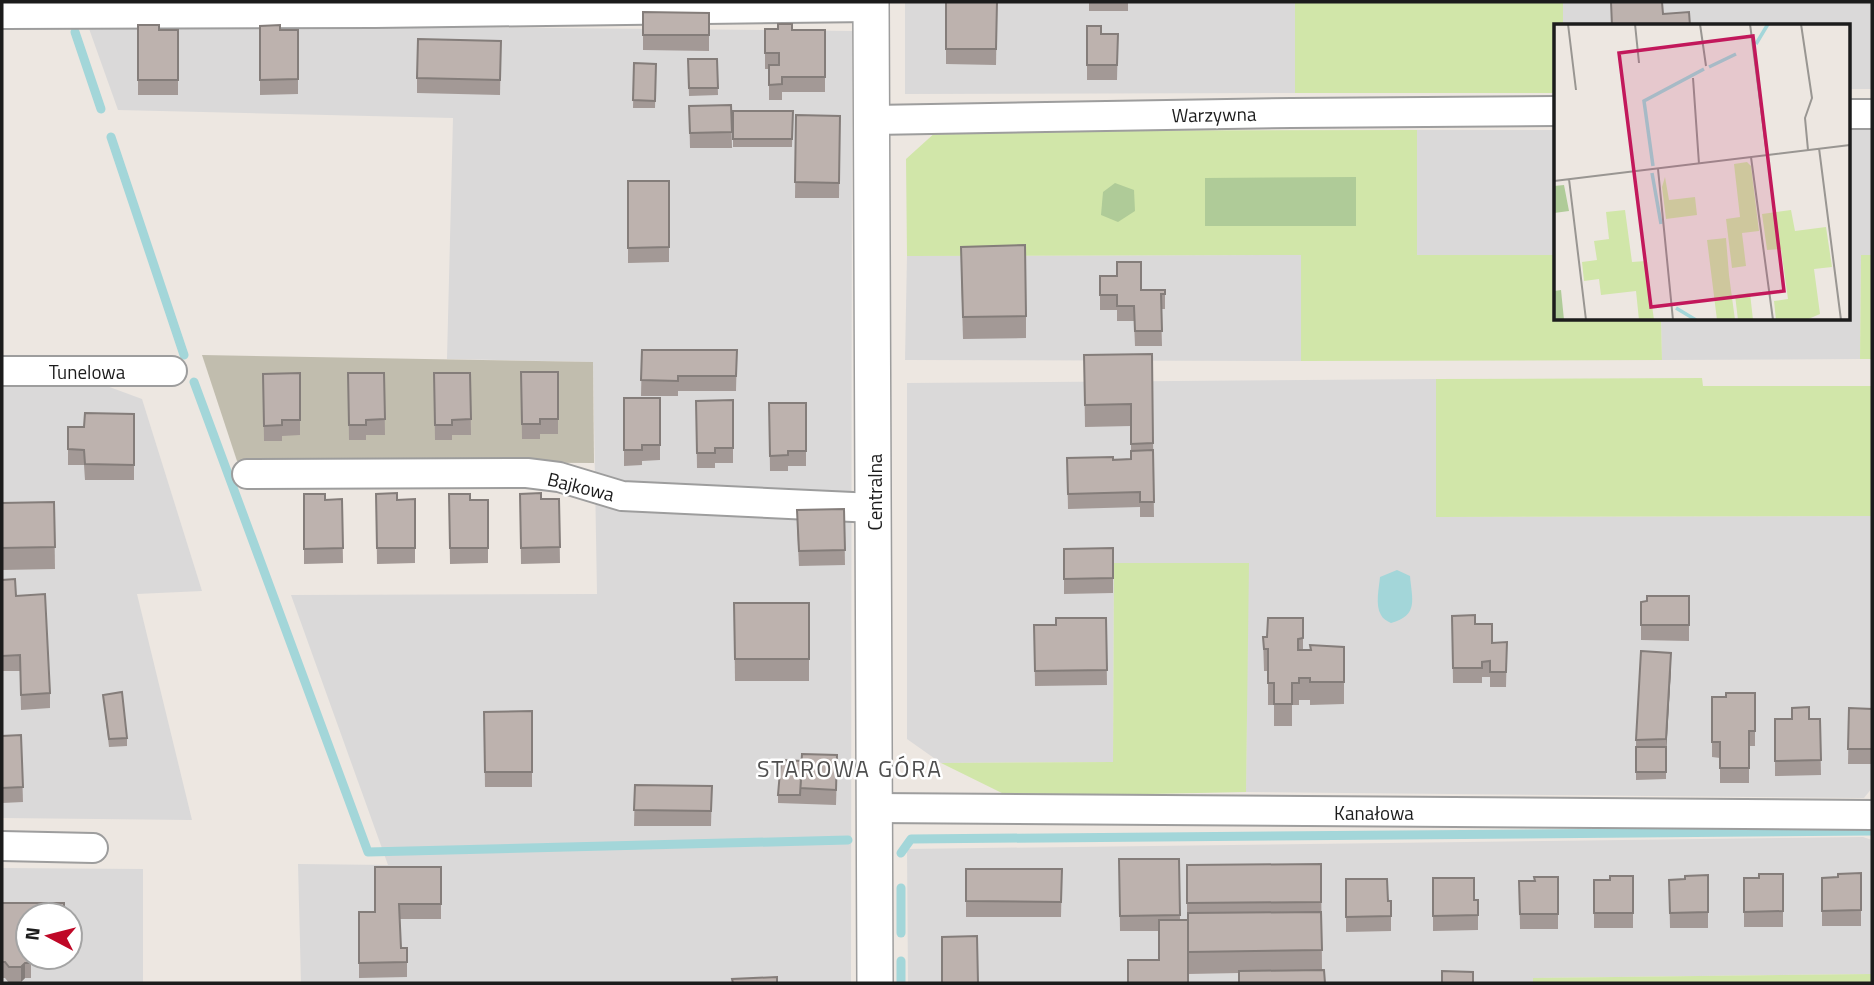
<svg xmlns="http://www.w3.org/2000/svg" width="1874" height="985" font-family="'Titillium Web',sans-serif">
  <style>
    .residential { fill: #dad9d9; fill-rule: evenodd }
    .construction { fill: #c1bdae }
    .grass { fill: #d1e6a9 }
    .forest { fill: #afcb98 }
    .water { fill: #a3d6d9 }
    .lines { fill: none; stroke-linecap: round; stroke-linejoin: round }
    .stream { stroke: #a3d6d9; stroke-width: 9 }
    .minor-casing { stroke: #9d9d9d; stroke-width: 32 }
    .tertiary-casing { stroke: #9d9d9d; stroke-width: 38 }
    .minor { stroke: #fff; stroke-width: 28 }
    .tertiary { stroke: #fff; stroke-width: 35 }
    .wall { fill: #a39996 }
    .shaded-wall { fill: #847d7a }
    .building { fill: #bdb2ae; stroke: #847d7a; stroke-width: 2 }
    .labels { text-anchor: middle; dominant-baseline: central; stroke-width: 5; stroke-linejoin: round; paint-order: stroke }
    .street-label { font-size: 19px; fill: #1c1c1c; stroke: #fff }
    .quarter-label { font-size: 23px; letter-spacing: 2px; fill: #4f4f4f; stroke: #fff }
    .inset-river { fill: none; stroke: #a3d6d9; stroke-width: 3.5 }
    .inset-road { fill: none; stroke: #999692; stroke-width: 2 }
    .view { fill: #c2185b; fill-opacity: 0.15; stroke: #c2185b; stroke-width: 3.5 }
    .inset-edge { fill: none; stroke: #1c1c1c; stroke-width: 3.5 }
  </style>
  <rect width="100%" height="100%" fill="#ede7e1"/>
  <!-- residential -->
  <g class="residential">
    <polygon points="905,2 1295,2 1295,93 905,94"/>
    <polygon points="1563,2 1872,2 1872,89 1848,89 1848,26 1563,26"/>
    <polygon points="87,23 852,31 851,983 301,983 298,864 388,865 291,595 597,594 593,362 447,359 453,118 118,110"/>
    <polygon points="1417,130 1555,130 1555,255 1416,255"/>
    <polygon points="1848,130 1872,130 1872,255 1861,255 1860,359 1662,360 1661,319 1848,318"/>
    <polygon points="1302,255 1301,361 905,360 907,256"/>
    <polygon points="1436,379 1436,517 1872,516 1872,788 1864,798 1246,792 1248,563 1114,564 1113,762 941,763 907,739 907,383"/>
    <polygon points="104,385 142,399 202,591 137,594 192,820 2,818 2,386"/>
    <polygon points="1863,837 1872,840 1872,974 1534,978 1533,983 908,983 907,849"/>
    <path d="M2,868L143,869V983H2ZM28,915H70V957H28Z"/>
  </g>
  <!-- construction -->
  <polygon class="construction" points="202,355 593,362 594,463 237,461"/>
  <!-- grass -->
  <g class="grass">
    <polygon points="1295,2 1563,2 1563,26 1556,26 1555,93 1295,93"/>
    <polygon points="1417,130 1417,255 1555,255 1556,318 1661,319 1662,360 1301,361 1301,255 907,256 906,159 937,131"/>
    <polygon points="1861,255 1872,255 1872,359 1860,359"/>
    <polygon points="1702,378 1703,386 1872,386 1872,516 1436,517 1436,379"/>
    <polygon points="1114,563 1249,563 1246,792 1010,797 941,763 1113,762"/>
    <polygon points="1872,974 1872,983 1533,983 1533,978"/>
  </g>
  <!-- forest -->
  <g class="forest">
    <polygon points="1356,177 1356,226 1205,226 1205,178"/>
    <polygon points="1115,183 1134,190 1135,211 1118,222 1101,215 1103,192"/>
  </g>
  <!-- water -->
  <path class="water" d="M1397,570L1410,576C1412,600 1419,615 1391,623C1387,621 1383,619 1381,615C1375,605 1379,588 1380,577Z"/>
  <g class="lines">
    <!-- stream -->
    <g class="stream">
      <polyline points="75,32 101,109"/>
      <polyline points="111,137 184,355"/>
      <polyline points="194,382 368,852 848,840"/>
      <polyline points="901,853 911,839 1872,831"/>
      <polyline points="901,933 901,888"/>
      <polyline points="901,983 901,961"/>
    </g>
    <!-- minor casing -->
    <g class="minor-casing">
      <g id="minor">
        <polyline points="2,14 375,13 871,7"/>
        <polyline points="1848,114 1872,114"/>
        <polyline points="873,120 1291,113 1556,111"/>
        <polyline points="2,371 172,371"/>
        <polyline points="247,474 527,473 559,477 622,496 874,508"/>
        <polyline points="875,808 1872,815"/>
        <polyline points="2,846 93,848"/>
      </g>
    </g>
    <!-- tertiary casing -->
    <g class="tertiary-casing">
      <polyline id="tertiary" points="871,2 875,983"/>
    </g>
    <!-- minor -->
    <use href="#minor" class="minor"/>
    <!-- tertiary -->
    <use href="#tertiary" class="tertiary"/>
  </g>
  <!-- wall -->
  <g class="wall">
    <polygon points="946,2 997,2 996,65 946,64"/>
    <rect x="1089" y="2" width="39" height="9"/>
    <polygon points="643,12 709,13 709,51 643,50"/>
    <polygon points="138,25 159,30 178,30 178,95 138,95"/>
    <polygon points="260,26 280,30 298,30 298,94 260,95"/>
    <polygon points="1087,26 1101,34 1118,34 1117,80 1087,80"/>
    <polygon points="765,29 825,30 825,92 782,92 782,100 769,100 769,69 765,69"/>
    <polygon points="501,41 500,95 417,93 417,78"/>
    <polygon points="688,59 717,59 718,95 689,96"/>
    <polygon points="634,63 656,64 655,108 633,108"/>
    <polygon points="731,105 732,148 690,148 689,106"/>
    <polygon points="733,111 793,111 792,147 733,147"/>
    <polygon points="796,115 840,116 839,198 795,198"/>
    <polygon points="628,181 669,181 669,262 628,263"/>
    <polygon points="961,269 1026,316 1026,338 963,339"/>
    <polygon points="1100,276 1141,290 1165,290 1165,309 1161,309 1162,346 1135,346 1134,321 1117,321 1117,310 1100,310"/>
    <polygon points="642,350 737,350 736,391 678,391 678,396 641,396"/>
    <polygon points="1152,354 1154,517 1140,517 1140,507 1068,509 1067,458 1131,459 1131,426 1085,427 1084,355"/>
    <polygon points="521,372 558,372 558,434 540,434 540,439 522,439"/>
    <polygon points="300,373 300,435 282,436 282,441 264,441 263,374"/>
    <polygon points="348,373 384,373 385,435 366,435 366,440 349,440"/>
    <polygon points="434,373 470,373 471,435 452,435 452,440 435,440"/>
    <polygon points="624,398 660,398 660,460 642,461 642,465 624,466"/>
    <polygon points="733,400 733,463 715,463 715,468 697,468 696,401"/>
    <polygon points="769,403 806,403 806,466 788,466 788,471 770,471"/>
    <polygon points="134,414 134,480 85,480 84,465 68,465 68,427 84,427"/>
    <polygon points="304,494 325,500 342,499 343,563 304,564"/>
    <polygon points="376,494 397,500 415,499 415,563 377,564"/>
    <polygon points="449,494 470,500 488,500 488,563 450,564"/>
    <polygon points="520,494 541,499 559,499 560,563 521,564"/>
    <polygon points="54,502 55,569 2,570 2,503"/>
    <polygon points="844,509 845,565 799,566 797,526"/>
    <polygon points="1113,548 1113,593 1064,594 1064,549"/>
    <polygon points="2,580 16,596 50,693 50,708 21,710 20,671 2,671"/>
    <polygon points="1689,596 1689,641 1641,640 1641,602"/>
    <polygon points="734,603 809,603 809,681 735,681"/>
    <polygon points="1452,616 1475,624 1492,643 1507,642 1506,687 1490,687 1490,677 1482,677 1482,683 1453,683"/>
    <polygon points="1106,618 1107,685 1035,686 1034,625 1056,625"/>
    <polygon points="1303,618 1303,650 1344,647 1344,704 1310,705 1310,700 1299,700 1299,705 1292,705 1292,726 1274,726 1274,705 1268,705 1268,671 1264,671 1263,637 1267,637"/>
    <polygon points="1671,668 1666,754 1666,779 1636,780 1636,740"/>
    <polygon points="1755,693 1755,746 1749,746 1749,783 1720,783 1720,758 1712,757 1712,697 1726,697"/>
    <polygon points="103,695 127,738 127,746 109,747"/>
    <polygon points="1849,708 1872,709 1872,764 1848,764"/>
    <polygon points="532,711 532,787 485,787 484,712"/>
    <polygon points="1775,719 1820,719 1821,775 1775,776"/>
    <polygon points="21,735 23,802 2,803 2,736"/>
    <polygon points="837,770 836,805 778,803 778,795"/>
    <polygon points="635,785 712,786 711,826 634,826"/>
    <polygon points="1119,859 1179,859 1180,920 1187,920 1187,865 1321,864 1322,970 1239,973 1188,974 1159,960 1159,931 1120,931"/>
    <polygon points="441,867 441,919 400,919 401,948 407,948 407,977 359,978 359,912 375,912"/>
    <polygon points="966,869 1062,869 1061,917 966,917"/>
    <polygon points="1861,873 1861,926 1822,926 1822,878 1838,877"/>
    <polygon points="1783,874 1783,927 1744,927 1744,878 1759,878"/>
    <polygon points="1708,875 1708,928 1670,928 1669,880 1685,879"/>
    <polygon points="1633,876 1633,928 1594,928 1594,880 1610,880"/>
    <polygon points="1558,877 1558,929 1520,929 1519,881 1534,881"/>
    <polygon points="1433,878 1474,900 1478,900 1478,930 1433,931"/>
    <polygon points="1346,879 1388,901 1391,901 1391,931 1346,932"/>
    <polygon points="2,903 28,915 31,957 31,978 25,978 21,982 9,983 5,978 2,978"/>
  </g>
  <!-- shaded-wall -->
  <g class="shaded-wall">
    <polygon points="1671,653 1671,668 1666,754 1666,739"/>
    <polygon points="25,963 25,978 21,982 21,967"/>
  </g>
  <!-- building -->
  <g class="building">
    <polygon points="946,2 997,2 996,49 946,49"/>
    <polygon points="1611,2 1662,2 1663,14 1689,12 1690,26 1612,26"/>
    <polygon points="643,12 709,13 709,35 643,35"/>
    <polygon points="778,24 792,24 792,30 825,30 825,77 782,77 782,84 769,85 769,65 779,65 779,53 765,53 765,29 778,29"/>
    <polygon points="138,25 159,25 159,30 178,30 178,80 138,80"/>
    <polygon points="280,25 280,30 298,30 298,79 260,80 260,26"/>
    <polygon points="1087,26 1101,26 1101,34 1118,34 1117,65 1087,65"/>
    <polygon points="418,39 501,41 500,80 417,78"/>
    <polygon points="688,59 717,59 718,88 689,88"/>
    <polygon points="634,63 656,64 655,101 633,100"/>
    <polygon points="731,105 732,132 690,133 689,106"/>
    <polygon points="733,111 793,111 792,139 733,139"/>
    <polygon points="796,115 840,116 839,183 795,182"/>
    <polygon points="628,181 669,181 669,247 628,248"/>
    <polygon points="1025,245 1026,316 963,317 961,247"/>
    <polygon points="1117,262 1141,262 1141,290 1165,290 1165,294 1161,294 1162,331 1135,331 1134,306 1117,306 1117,295 1100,295 1100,276 1117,276"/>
    <polygon points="642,350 737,350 736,376 678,376 678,381 641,380"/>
    <polygon points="1152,354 1153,443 1131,444 1131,404 1085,405 1084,355"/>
    <polygon points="521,372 558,372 558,419 540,419 540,424 522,424"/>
    <polygon points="300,373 300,420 282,420 282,425 264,426 263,374"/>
    <polygon points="348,373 384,373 385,419 366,420 366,425 349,425"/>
    <polygon points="434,373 470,373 471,419 452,420 452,425 435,425"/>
    <polygon points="624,398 660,398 660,445 642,445 642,450 624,450"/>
    <polygon points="733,400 733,448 715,448 715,453 697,453 696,401"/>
    <polygon points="769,403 806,403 806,451 788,451 788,455 770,456"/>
    <polygon points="85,413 134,414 134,465 85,464 84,450 68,449 68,427 84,427"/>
    <polygon points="1153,450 1154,502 1140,502 1140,492 1068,494 1067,458 1113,457 1113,460 1131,459 1131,451"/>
    <polygon points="397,493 397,500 415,499 415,548 377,548 376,494"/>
    <polygon points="541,493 541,499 559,499 560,547 521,548 520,494"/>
    <polygon points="304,494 325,494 325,500 342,499 343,548 304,549"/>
    <polygon points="449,494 470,494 470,500 488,500 488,548 450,548"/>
    <polygon points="54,502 55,547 2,548 2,503"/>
    <polygon points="844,509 845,550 799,551 797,510"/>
    <polygon points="1113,548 1113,578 1064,579 1064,549"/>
    <polygon points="15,579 16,596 45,594 50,693 21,695 20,655 2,656 2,580"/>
    <polygon points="1647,596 1689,596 1689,625 1641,625 1641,602 1647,601"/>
    <polygon points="734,603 809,603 809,659 735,659"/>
    <polygon points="1475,615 1475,624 1492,624 1492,643 1507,642 1506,672 1490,672 1490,661 1482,662 1482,668 1453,668 1452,616"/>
    <polygon points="1056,618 1106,618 1107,670 1035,671 1034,625 1056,625"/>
    <polygon points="1268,618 1303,618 1303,638 1298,639 1298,650 1311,650 1310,645 1344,647 1344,682 1310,682 1310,678 1299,678 1299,683 1292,683 1292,704 1274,704 1274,683 1268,683 1268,649 1264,649 1263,637 1267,637"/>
    <polygon points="1641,651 1671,653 1666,739 1636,740"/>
    <polygon points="122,692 127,738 109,739 103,695"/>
    <polygon points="1726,693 1755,693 1755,731 1749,731 1749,768 1720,768 1720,742 1712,742 1712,697 1726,697"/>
    <polygon points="1809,707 1809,719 1820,719 1821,760 1775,761 1775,719 1792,719 1792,708"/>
    <polygon points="1849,708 1872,709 1872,749 1848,749"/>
    <polygon points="532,711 532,772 485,772 484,712"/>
    <polygon points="21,735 23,787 2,788 2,736"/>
    <rect x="1636" y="747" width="30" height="25"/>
    <polygon points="802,754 837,755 836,790 800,788"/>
    <polygon points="781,760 802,761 800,795 778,795"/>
    <polygon points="635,785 712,786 711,811 634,810"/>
    <polygon points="1119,859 1179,859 1180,915 1120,916"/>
    <polygon points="1321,864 1321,902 1187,903 1187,865"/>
    <polygon points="375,867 441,867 441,904 399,904 401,948 407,948 407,962 359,963 359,912 375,912"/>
    <polygon points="966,869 1062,869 1061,902 966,901"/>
    <polygon points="1861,873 1861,910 1822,911 1822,878 1838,877 1838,874"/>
    <polygon points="1759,874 1783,874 1783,911 1744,912 1744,878 1759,878"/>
    <polygon points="1708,875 1708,912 1670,913 1669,880 1685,879 1685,876"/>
    <polygon points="1610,876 1633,876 1633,913 1594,913 1594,880 1610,880"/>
    <polygon points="1534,877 1558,877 1558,914 1520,914 1519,881 1535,881"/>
    <polygon points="1433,878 1474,878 1474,900 1478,900 1478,915 1433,916"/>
    <polygon points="1346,879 1387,879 1388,901 1391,901 1391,916 1346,917"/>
    <polygon points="2,903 64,903 64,915 28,915 28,957 31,957 31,963 25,963 21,967 9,967 5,962 2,962"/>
    <polygon points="1321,912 1322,950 1188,952 1188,913"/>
    <polygon points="1159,920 1188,920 1188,983 1128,983 1128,960 1159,960"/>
    <polygon points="977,936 978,983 942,983 942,937"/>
    <polygon points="1324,970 1325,983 1239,983 1239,971"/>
    <polygon points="1442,971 1473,972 1473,983 1442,983"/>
    <polygon points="777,977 777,983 733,983 732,979"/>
  </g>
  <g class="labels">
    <!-- street labels -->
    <g class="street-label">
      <text transform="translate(1214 114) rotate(-1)">Warzywna</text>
      <text x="87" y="371">Tunelowa</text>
      <text transform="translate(581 486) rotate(14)">Bajkowa</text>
      <text transform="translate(874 492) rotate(-90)">Centralna</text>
      <text x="1374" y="812">Kanałowa</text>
    </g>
    <!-- quarter labels -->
    <g class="quarter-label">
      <text x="850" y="768">STAROWA GÓRA</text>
    </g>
  </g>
  <!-- overview -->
  <g transform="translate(1554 24)">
    <rect width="296" height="296" fill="#ede7e1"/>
    <path d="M193,138L197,142L205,207L188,209L192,242L178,244L172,195L186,193L180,140ZM111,153L115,176L141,173L143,191L112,195L108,163ZM71,186L78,238L92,237L100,296H85L82,267L47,271L45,255L30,257L28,238L43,236L40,217L55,215L52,188ZM237,186L241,207L272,203L278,243L260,245L266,290L252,296H222L220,277L234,275L227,225L213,226L208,190ZM172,214L175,251L181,296H163L153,216ZM196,269L199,296H184L181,271Z" fill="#d1e6a9"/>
    <path d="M10,161L15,187L0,189V162ZM7,266L10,296H0V267Z" fill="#afcb98"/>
    <path class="inset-river" d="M202,20L214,0M155,43L182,30M99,142L90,77L150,45M98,149L107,200M122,284L142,296"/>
    <path class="inset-road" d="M14,0L22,66M81,0L85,39M146,0L152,42M196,0L213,131M247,0L258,74L251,94L254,126M139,54L145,140M265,124L287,296M197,133L219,296M104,145L119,296M15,155L32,296M0,157L296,121"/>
    <path class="view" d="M199,12L230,267L97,283L65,29Z"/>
    <rect width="296" height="296" class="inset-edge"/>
  </g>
  <!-- border -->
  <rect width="1874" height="985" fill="none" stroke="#1c1c1c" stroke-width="7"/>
  <!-- north arrow -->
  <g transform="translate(49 936) rotate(277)"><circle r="33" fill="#ffffff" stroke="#a4a4a4" stroke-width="2"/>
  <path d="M0-5L12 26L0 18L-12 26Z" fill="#bf0827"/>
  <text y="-10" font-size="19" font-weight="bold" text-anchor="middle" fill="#1c1c1c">N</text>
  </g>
</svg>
